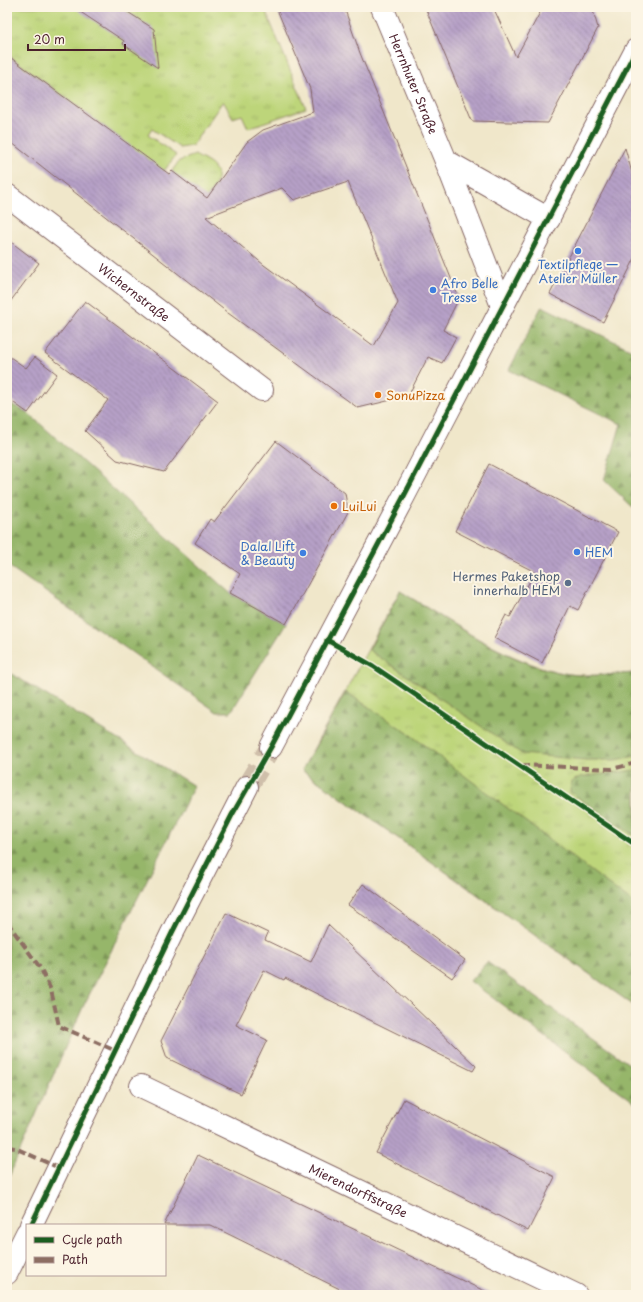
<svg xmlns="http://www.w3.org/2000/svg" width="643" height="1302" font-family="'Playpen Sans',sans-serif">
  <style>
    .grass { fill: url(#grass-tufts); stroke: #847a52 }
    .forest { fill: url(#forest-firs); stroke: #706a4a }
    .building { fill: url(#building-back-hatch); fill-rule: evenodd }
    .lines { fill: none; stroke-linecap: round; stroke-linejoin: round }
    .tertiary-tunnel { stroke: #cfbfaa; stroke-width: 22; stroke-dasharray: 22 11; stroke-linecap: butt }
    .minor-casing { stroke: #846563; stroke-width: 24 }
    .tertiary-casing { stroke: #846563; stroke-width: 24 }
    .minor { stroke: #fff; stroke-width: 22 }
    .tertiary { stroke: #fff; stroke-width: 22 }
    .quiet { stroke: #8d6e63; stroke-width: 4; stroke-dasharray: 8 4; stroke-linecap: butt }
    .cycleway-casing { stroke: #fcf5e5; stroke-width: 8 }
    .cycleway { stroke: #1b5e20; stroke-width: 5 }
    .shop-dot { fill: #3f7fe0; stroke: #fcf5e5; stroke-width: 1.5 }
    .food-dot { fill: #e8710a; stroke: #fcf5e5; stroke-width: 1.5 }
    .service-dot { fill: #5c6f8a; stroke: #fcf5e5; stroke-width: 1.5 }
    .labels { text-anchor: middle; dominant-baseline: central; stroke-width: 4; stroke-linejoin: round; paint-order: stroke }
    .street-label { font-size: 12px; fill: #4a1f2b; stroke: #fcf5e5 }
    .shop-label { font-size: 12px; fill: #366cbe; stroke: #fcf5e5; text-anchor: start }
    .food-label { font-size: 12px; fill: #c56008; stroke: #fcf5e5; text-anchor: start }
    .service-label { font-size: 12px; fill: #4e5e75; stroke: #fcf5e5; text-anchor: end }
  </style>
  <defs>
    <pattern id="grass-tufts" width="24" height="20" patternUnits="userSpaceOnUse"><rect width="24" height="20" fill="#bdd57a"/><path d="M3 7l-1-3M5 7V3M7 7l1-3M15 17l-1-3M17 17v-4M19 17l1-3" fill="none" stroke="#a4b66a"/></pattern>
    <pattern id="forest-firs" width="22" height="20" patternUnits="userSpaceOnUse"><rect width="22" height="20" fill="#96b66a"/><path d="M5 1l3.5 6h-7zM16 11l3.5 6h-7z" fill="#7c9357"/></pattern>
    <pattern id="building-back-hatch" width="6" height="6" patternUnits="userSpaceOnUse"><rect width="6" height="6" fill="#b6a0c7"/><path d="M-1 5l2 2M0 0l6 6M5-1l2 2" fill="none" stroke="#9682a2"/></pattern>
  </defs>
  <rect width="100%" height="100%" fill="#fcf5e5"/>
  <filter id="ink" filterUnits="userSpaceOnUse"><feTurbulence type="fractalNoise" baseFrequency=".025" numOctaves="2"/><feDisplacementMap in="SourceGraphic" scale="8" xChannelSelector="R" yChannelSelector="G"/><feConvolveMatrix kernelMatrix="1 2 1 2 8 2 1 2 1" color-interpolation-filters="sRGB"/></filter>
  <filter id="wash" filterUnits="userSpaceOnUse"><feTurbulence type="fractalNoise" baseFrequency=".012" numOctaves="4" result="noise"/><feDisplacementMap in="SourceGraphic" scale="16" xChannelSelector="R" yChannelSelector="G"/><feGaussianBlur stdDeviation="0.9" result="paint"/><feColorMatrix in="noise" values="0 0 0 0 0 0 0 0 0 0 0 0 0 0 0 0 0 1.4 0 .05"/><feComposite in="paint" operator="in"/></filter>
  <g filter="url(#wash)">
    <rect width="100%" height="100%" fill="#f0e7ca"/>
    <!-- grass -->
    <g class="grass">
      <polygon points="7,7 264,7 306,108 248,128 242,115 233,118 223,101 192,146 180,148 152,129 148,135 176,155 162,174 137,151 7,54"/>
      <path d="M195,155C201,159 212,163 215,169C224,182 204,200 197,209L172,171L179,161Z"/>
      <path d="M400,591C449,621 511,665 569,674C588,677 616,674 636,673V1007L302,770Z"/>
    </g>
    <!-- forest -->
    <g class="forest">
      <polygon points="542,306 636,352 636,510 604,480 621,424 509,370"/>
      <polygon points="7,402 28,413 230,593 286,624 231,712 217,712 7,565"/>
      <path d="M400,591C449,621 511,666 569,674C588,677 616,674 636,673V756L615,760H586L522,754L369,650Z"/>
      <polygon points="7,671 194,786 83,1007 7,1181"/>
      <polygon points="346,692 408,733 636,905 636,1007 302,770"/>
      <polygon points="636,770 636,837 570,792 571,782 580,777"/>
      <polygon points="487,962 636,1069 636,1104 470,981"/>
    </g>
    <g id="blocks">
      <!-- building -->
      <g class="building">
        <polygon points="73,7 120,7 154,29 158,68 123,44 124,41"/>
        <path d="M276,7H344L360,53L459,298L443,330L456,337L442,363L428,357L408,396L358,408L228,313L7,139V55L169,174L172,171L207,198L247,142L263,130L313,112L310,89ZM348,182L398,303L374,346L264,265L206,217L282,188L294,200Z"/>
        <polygon points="425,7 493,7 516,57 543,7 592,7 598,28 548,123 472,121"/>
        <polygon points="625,148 636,187 636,256 603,322 550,294"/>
        <polygon points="7,239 39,263 7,306"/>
        <polygon points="85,301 218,401 164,472 117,460 85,431 108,400 45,353"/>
        <polygon points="7,355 26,368 35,357 57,374 28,413 7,398"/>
        <polygon points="276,441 345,493 348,512 286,624 230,593 240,574 195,543 210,519 214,522"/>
        <polygon points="489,464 618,532 578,610 570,606 542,663 494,638 506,615 510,617 535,572 455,531"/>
        <polygon points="363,884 465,960 452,978 348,905"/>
        <polygon points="226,913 268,933 265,940 311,962 328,925 476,1066 473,1071 285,978 284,980 264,970 236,1025 267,1040 241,1094 167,1058 161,1041"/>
        <polygon points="404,1099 555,1177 528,1231 376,1153"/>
        <polygon points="198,1155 425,1263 493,1295 352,1295 210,1225 164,1225"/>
      </g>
    </g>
  </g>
  <g filter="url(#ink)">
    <use href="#blocks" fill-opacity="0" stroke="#846563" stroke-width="1"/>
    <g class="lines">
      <!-- tertiary-tunnel -->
      <polyline class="tertiary-tunnel" points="247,787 271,747"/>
      <!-- minor casing -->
      <g class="minor-casing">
        <g id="minor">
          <path id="s1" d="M382,7L446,161L502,306"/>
          <polyline points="446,161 549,219"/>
          <path id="s2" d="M7,195L262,390"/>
          <path id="s3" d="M141,1086L576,1295"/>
        </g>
      </g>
      <!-- tertiary casing -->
      <g class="tertiary-casing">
        <g id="tertiary">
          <polyline points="271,747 404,496 636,50"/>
          <polyline points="31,1225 172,933 247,787"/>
          <polyline points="7,1273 27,1233"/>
        </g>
      </g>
      <!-- minor -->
      <use href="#minor" class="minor"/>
      <!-- tertiary -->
      <use href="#tertiary" class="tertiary"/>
      <!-- quiet -->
      <g class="quiet">
        <polyline points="521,765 612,769 636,763"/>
        <polyline points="7,922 41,969 51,990 59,1026 116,1051"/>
        <polyline points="7,1147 15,1148 59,1168"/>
      </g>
      <!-- cycleway casing -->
      <g class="cycleway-casing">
        <g id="cycleway">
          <polyline points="327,640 373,666 636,845"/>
          <polyline points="31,1225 172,933 232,815 271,747 404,496 636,50"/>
        </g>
      </g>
      <!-- cycleway -->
      <use href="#cycleway" class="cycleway"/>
    </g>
  </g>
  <!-- markers -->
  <g class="shop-dot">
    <circle cx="578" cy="251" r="4"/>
    <circle cx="433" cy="290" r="4"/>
    <circle cx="577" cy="552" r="4"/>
    <circle cx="303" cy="553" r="4"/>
  </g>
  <g class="food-dot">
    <circle cx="378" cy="395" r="4"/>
    <circle cx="334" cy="506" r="4"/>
  </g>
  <circle class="service-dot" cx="568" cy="583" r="4"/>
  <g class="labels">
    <!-- street labels -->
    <g class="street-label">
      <text stroke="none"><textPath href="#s1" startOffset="83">Herrnhuter Straße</textPath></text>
      <text stroke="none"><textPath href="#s2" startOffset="160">Wichernstraße</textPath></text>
      <text stroke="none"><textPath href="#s3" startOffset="241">Mierendorffstraße</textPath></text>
    </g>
    <!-- shop labels -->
    <g class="shop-label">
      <text x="578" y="264" text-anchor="middle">Textilpflege —<tspan x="578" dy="14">Atelier Müller</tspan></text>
      <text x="441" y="283">Afro Belle<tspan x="441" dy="14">Tresse</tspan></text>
      <text x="295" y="546" text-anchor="end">Dalal Lift<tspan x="295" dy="14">&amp; Beauty</tspan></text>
      <text x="585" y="552">HEM</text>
    </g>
    <!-- food labels -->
    <g class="food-label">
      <text x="386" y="395">SonuPizza</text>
      <text x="342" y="506">LuiLui</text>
    </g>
    <!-- service labels -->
    <g class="service-label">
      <text x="560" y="576">Hermes Paketshop<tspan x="560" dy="14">innerhalb HEM</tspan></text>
    </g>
  </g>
  <!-- margin -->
  <rect width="643" height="1302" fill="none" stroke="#fcf5e5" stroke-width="24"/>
  <!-- legend -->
  <rect x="26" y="1224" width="140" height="52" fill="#fcf5e5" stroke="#b59f9b"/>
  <rect x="34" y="1237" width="20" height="6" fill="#1b5e20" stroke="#b59f9b"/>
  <text x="62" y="1244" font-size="12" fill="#4a1f2b">Cycle path</text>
  <rect x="34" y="1257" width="20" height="6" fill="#8d6e63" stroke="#b59f9b"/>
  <text x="62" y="1264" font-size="12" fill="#4a1f2b">Path</text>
  <!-- scale -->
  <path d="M28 44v6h97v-6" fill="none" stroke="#4a1f2b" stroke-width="2"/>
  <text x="34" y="44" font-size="12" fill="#4a1f2b" stroke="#fcf5e5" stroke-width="3" paint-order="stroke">20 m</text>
</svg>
